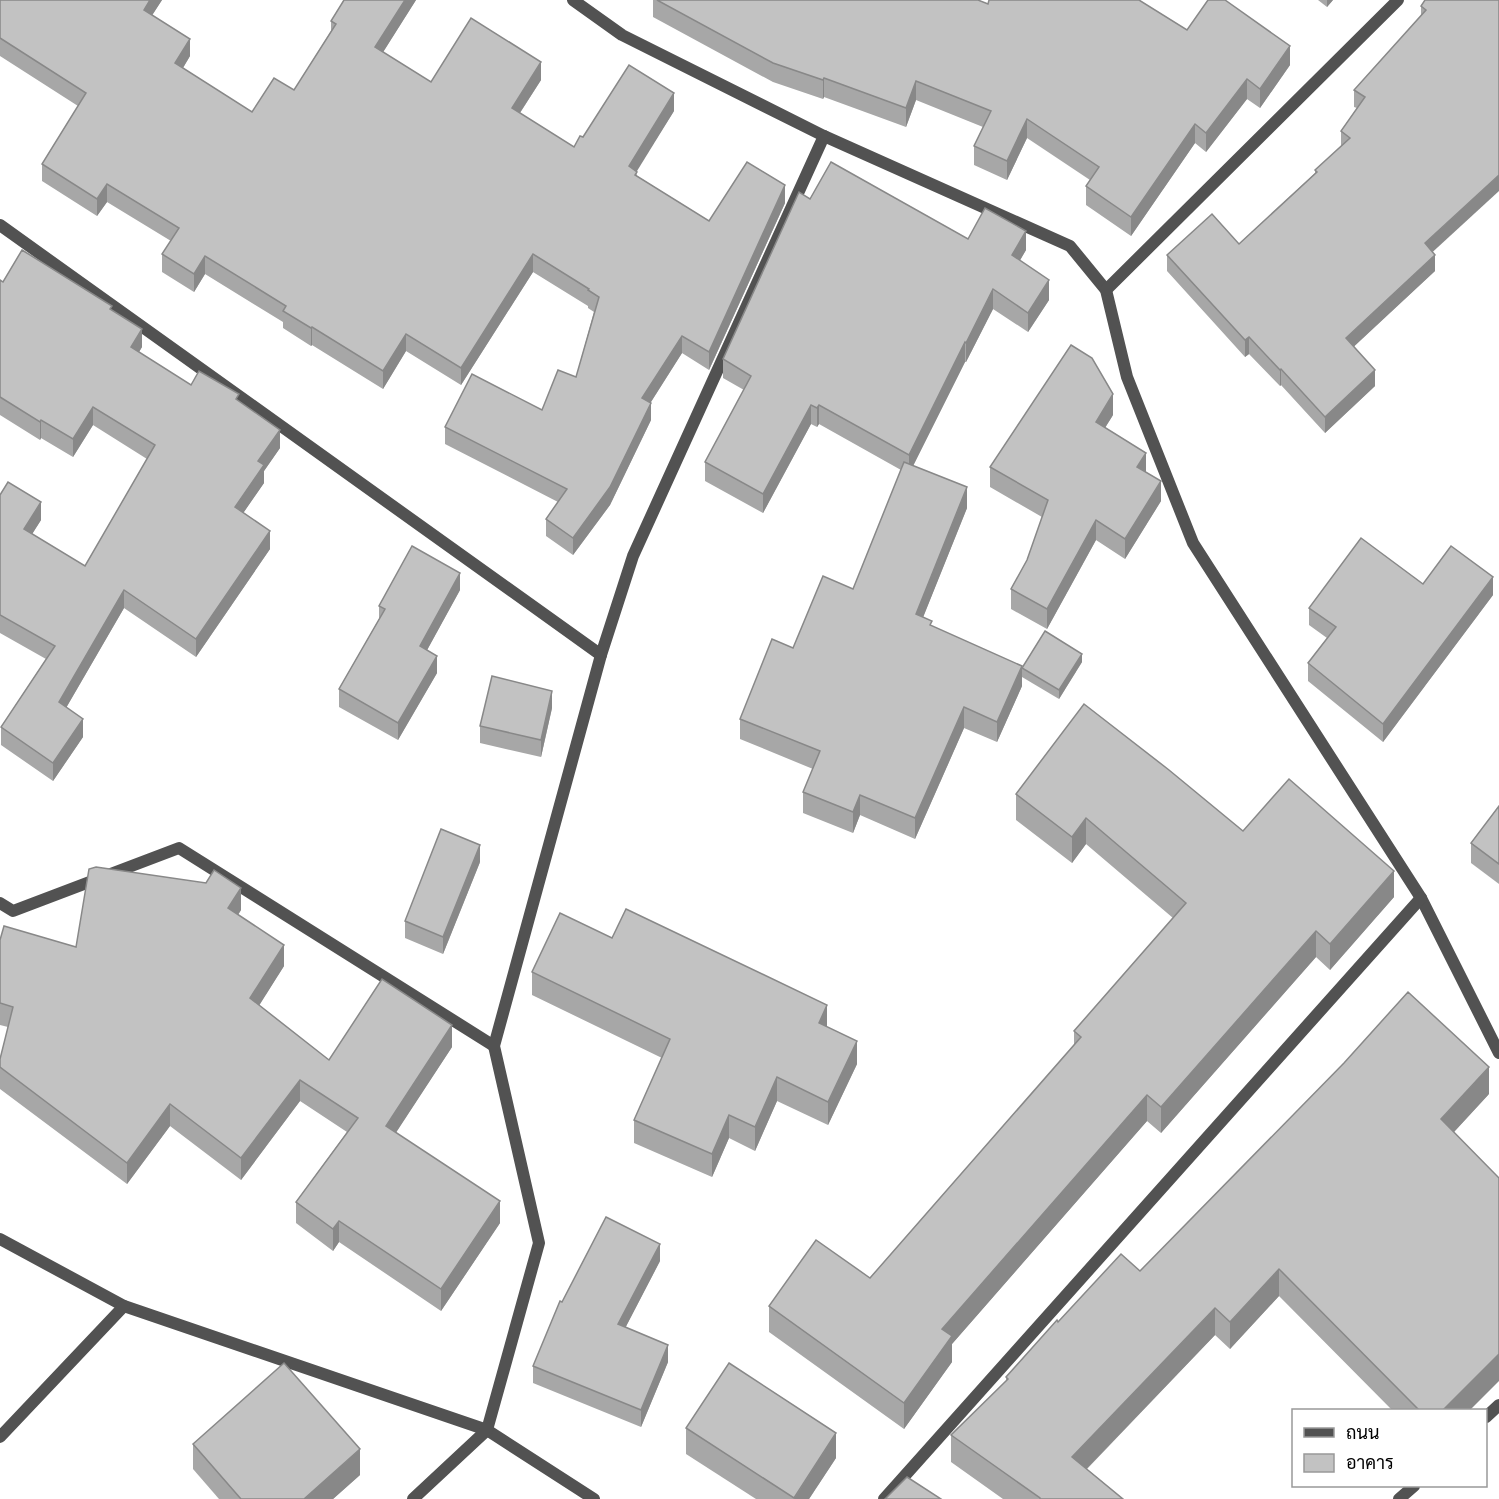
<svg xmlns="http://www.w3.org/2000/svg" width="1499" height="1499" font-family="'DejaVu Sans',Sarabun,sans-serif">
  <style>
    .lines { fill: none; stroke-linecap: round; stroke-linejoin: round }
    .minor { stroke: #525252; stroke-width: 12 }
    .wall { fill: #a7a7a7 }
    .shaded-wall { fill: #888 }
    .building { fill: #c2c2c2; stroke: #888; stroke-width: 1.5 }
  </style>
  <rect width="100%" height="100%" fill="#fff"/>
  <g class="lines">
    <!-- minor -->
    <g class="minor">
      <polyline points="573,0 622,35 824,136 1070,246 1106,290 1127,377 1193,543 1421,898 1499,1053"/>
      <polyline points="0,225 601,655"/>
      <polyline points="1106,290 1398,0"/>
      <polyline points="0,903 13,911 179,848 494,1046"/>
      <polyline points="0,1239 124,1306 487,1430 594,1499"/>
      <polyline points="1486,1417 1499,1405"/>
      <polyline points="0,1437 124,1306"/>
      <polyline points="413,1499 487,1430 539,1243 494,1046 601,655 633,556 824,136"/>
      <polyline points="884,1499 1421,898"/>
      <polyline points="1399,1499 1414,1486"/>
    </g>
  </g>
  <!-- wall -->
  <g class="wall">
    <polygon points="0,0 162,0 152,15 190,56 183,68 252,112 294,90 331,31 331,21 344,0 416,0 383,52 431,82 541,80 520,113 574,147 583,137 674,111 636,171 637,176 709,221 785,203 709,370 682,353 651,402 651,420 610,505 573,555 546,536 546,519 558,502 445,444 445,427 542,410 576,377 594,312 588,308 588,306 533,272 461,385 406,351 383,389 312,345 311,346 283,328 283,322 205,274 194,292 162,272 162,254 171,241 107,202 97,216 42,181 42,164 78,106 0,56"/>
    <polygon points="653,0 978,0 988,4 1187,30 1290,65 1260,108 1247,99 1206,152 1195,143 1131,236 1086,205 1086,186 1090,180 1027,138 1007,180 974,165 974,146 983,127 916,100 906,127 824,97 823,99 773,82 653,17"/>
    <polygon points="1318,0 1333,0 1327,7"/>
    <polygon points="1425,0 1433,252 1435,271 1354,346 1375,386 1325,433 1281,385 1280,386 1249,354 1245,357 1167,271 1167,255 1239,244 1315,173 1315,170 1341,147 1341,131 1357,108 1354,107 1354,90 1421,16 1421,6"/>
    <polygon points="810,199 968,239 1026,250 1020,260 1049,300 1028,332 993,309 966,362 965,362 913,466 967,508 923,617 932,626 1022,686 997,742 964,728 915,839 860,815 853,833 803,813 803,792 813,769 740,739 740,719 793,648 853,589 901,470 819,424 817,427 811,424 763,513 705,481 705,462 744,390 723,378 723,359"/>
    <polygon points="0,280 3,282 112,311 142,347 139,352 191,385 239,401 280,448 264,471 264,483 243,513 270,549 196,657 124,608 66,708 83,737 53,781 1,745 1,727 46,659 0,633 0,495 41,520 32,534 85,566 147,459 93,425 73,457 41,438 40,440 0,415"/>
    <polygon points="1113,415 1105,428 1146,473 1161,501 1125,559 1096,540 1047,629 1011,609 1011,589 1027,560 1042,517 990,487 990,467"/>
    <polygon points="1423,584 1493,595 1383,742 1308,681 1308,663 1327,638 1309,625 1309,608"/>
    <polygon points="460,590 427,650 437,673 398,740 339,707 339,689 379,619 379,606"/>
    <polygon points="1082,662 1059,699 1022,677 1022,668"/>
    <polygon points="552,708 541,757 480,743 480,726"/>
    <polygon points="1016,794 1243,831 1394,897 1330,970 1316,957 1161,1133 1147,1121 952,1344 952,1362 904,1429 769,1332 769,1306 870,1278 1074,1045 1074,1031 1173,918 1086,844 1072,863 1016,820"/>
    <polygon points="1499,806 1499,884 1471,863 1471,843"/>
    <polygon points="480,862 443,954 405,938 405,921"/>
    <polygon points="241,910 238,915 284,966 259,1005 329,1060 452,1047 396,1132 500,1223 441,1311 339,1242 333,1251 296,1223 296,1202 347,1132 300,1101 241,1180 170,1126 127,1184 0,1089 0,1059 8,1027 0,1025 0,940 76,947"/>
    <polygon points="612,938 827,1027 857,1064 828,1125 777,1101 755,1151 729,1138 712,1177 634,1143 634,1120 662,1058 532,995 532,972"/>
    <polygon points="1489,1094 1454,1132 1470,1410 1392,1410 1279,1296 1230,1349 1215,1335 1087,1469 1123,1499 1003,1499 951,1462 951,1435 1006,1381 1006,1377 1058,1322 1140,1271"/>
    <polygon points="660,1261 625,1328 668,1362 641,1427 533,1383 533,1366 562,1302"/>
    <polygon points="686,1428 836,1458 809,1499 756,1499 686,1454"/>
    <polygon points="193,1444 360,1475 333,1499 219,1499 193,1469"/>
  </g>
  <!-- shaded-wall -->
  <g class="shaded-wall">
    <polygon points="150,0 162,0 144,28 144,10"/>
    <polygon points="405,0 416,0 375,65 375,47"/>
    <polygon points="1327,0 1333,0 1327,7"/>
    <polygon points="190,39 190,56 175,81 175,63"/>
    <polygon points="1290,46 1290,65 1260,108 1260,89"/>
    <polygon points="541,62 541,80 512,125 512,108"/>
    <polygon points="824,78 824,97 823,99 823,80"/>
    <polygon points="1247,79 1247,99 1206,152 1206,133"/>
    <polygon points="916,81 916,100 906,127 906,108"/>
    <polygon points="674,93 674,111 629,184 629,166"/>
    <polygon points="1027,119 1027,138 1007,180 1007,161"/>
    <polygon points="1195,124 1195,143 1131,236 1131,217"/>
    <polygon points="1499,175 1499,191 1425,259 1425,243"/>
    <polygon points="107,184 107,202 97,216 97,199"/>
    <polygon points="785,185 785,203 709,370 709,352"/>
    <polygon points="1026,231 1026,250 1012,274 1012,255"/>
    <polygon points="533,254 533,272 461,385 461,368"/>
    <polygon points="1435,255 1435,271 1346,354 1346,338"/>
    <polygon points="205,256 205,274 194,292 194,274"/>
    <polygon points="1049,280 1049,300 1028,332 1028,313"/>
    <polygon points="993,289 993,309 966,362 966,343"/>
    <polygon points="312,327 312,345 311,346 311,328"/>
    <polygon points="142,329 142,347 131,365 131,347"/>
    <polygon points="406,334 406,351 383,389 383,371"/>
    <polygon points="682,336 682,353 642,416 642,398"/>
    <polygon points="1249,337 1249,354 1245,357 1245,340"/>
    <polygon points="965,342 965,362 909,474 909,455"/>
    <polygon points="1281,369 1281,385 1280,386 1280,370"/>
    <polygon points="1375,370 1375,386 1325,433 1325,417"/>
    <polygon points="1113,394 1113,415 1096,442 1096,422"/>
    <polygon points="651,403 651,420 610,505 573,555 573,538"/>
    <polygon points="811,405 811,424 763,513 763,494"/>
    <polygon points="819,405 819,424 817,427 817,408"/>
    <polygon points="93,407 93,425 73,457 73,439"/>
    <polygon points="41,420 41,438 40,440 40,422"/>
    <polygon points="280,430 280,448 264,471 264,483 235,525 235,507 258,461"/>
    <polygon points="1146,453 1146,473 1137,467"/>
    <polygon points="1161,481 1161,501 1125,559 1125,539"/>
    <polygon points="967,487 967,508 916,635 916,614"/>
    <polygon points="41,502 41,520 24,547 24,529"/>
    <polygon points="1096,520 1096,540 1047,629 1047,609"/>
    <polygon points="270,531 270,549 196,657 196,639"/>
    <polygon points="460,573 460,590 420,663 420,646"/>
    <polygon points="1493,577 1493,595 1383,742 1383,724"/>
    <polygon points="124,590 124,608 59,720 59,702"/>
    <polygon points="1082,654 1082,662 1059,699 1059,690"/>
    <polygon points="437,656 437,673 398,740 398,723"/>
    <polygon points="1022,666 1022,686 997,742 997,722"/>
    <polygon points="552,691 552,708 541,757 541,740"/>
    <polygon points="964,707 964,728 915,839 915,818"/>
    <polygon points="83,719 83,737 53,781 53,763"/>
    <polygon points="860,795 860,815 853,833 853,812"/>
    <polygon points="1086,818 1086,844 1072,863 1072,837"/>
    <polygon points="480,845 480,862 443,954 443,937"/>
    <polygon points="1394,871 1394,897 1330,970 1330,944"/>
    <polygon points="241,888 241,910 228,930 228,908"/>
    <polygon points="1316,931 1316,957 1161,1133 1161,1107"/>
    <polygon points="284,945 284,966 250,1020 250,998"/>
    <polygon points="827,1005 827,1029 819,1023"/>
    <polygon points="452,1025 452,1047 386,1148 386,1126"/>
    <polygon points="857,1041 857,1064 828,1125 828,1102"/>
    <polygon points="1489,1067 1489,1094 1441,1146 1441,1119"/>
    <polygon points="777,1077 777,1101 755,1151 755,1127"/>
    <polygon points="300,1080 300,1101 241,1180 241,1158"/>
    <polygon points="1147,1095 1147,1121 952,1344 952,1362 904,1429 904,1403 942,1329"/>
    <polygon points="170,1104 170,1126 127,1184 127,1163"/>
    <polygon points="729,1115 729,1138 712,1177 712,1154"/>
    <polygon points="500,1201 500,1223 441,1311 441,1289"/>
    <polygon points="339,1221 339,1242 333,1251 333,1229"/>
    <polygon points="660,1244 660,1261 618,1342 618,1324"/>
    <polygon points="1279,1269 1279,1296 1230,1349 1230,1322"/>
    <polygon points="1215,1308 1215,1335 1072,1484 1072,1457"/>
    <polygon points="668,1345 668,1362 641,1427 641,1410"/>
    <polygon points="1499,1354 1499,1381 1470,1410 1443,1410"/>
    <polygon points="836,1433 836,1458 809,1499 794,1499"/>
    <polygon points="360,1449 360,1475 333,1499 304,1499"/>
  </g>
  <!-- building -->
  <g class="building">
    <polygon points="0,0 150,0 144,10 190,39 175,63 252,112 274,78 294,90 336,24 331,21 344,0 405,0 375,47 431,82 471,18 541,62 512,108 574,147 580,136 583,137 629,65 674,93 629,166 637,172 635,175 709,221 747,162 785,185 709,352 682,336 642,398 651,403 610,487 573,538 546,519 567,489 445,427 472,374 542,410 558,370 576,377 599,297 588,290 589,289 533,254 461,368 406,334 383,371 312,327 311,328 283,311 286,306 205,256 194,274 162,254 179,228 107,184 97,199 42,164 86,93 0,38"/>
    <polygon points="657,0 978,0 988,4 989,0 1139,0 1187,30 1208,0 1225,0 1290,46 1260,89 1247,79 1206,133 1195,124 1131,217 1086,186 1099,167 1027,119 1007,161 974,146 991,111 916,81 906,108 824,78 823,80 773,63"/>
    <polygon points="1425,0 1499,0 1499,175 1425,243 1435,255 1346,338 1375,370 1325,417 1281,369 1280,370 1249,337 1245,340 1167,255 1212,214 1239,244 1317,172 1315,170 1350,138 1341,131 1365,97 1354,90 1426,10 1421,6"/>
    <polygon points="831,162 968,239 985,208 1026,231 1012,255 1049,280 1028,313 993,289 966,343 965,342 909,455 819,405 817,408 811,405 763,494 705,462 751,376 723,359 799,192 810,199"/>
    <polygon points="22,250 112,306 110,309 142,329 131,347 191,385 199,371 239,394 236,399 280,430 258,461 264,465 235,507 270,531 196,639 124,590 59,702 83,719 53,763 1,727 55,646 0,615 0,495 8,482 41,502 24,529 85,566 155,445 93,407 73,439 41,420 40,422 0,397 0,280 3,282"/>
    <polygon points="1071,345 1092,358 1113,394 1096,422 1146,453 1137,467 1161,481 1125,539 1096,520 1047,609 1011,589 1027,560 1048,500 990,467"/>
    <polygon points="904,462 967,487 916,614 932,621 930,625 1022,666 997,722 964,707 915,818 860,795 853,812 803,792 820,751 740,719 772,639 793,648 823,576 853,589"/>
    <polygon points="1361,538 1423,584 1451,546 1493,577 1383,724 1308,663 1336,627 1309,608"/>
    <polygon points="412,546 460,573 420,646 437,656 398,723 339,689 385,609 379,606"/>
    <polygon points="1045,631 1082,654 1059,690 1022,668"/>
    <polygon points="492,676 552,691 541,740 480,726"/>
    <polygon points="1084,704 1169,770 1243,831 1289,779 1394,871 1330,944 1316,931 1161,1107 1147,1095 942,1329 952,1336 904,1403 769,1306 816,1240 870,1278 1081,1037 1074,1031 1186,903 1086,818 1072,837 1016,794"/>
    <polygon points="1499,806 1499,864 1471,843"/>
    <polygon points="441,829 480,845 443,937 405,921"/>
    <polygon points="96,867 206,883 214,870 241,888 228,908 284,945 250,998 329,1060 382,979 452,1025 386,1126 500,1201 441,1289 339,1221 333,1229 296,1202 358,1118 300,1080 241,1158 170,1104 127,1163 0,1067 0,1059 13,1007 0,1003 0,940 4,926 76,947 89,869"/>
    <polygon points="626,909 827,1005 819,1023 857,1041 828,1102 777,1077 755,1127 729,1115 712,1154 634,1120 670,1039 532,972 560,913 612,938"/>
    <polygon points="1408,992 1489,1067 1441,1119 1499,1178 1499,1354 1443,1410 1419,1410 1279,1269 1230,1322 1215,1308 1072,1457 1123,1499 1040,1499 1040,1498 951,1435 1008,1379 1006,1377 1057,1320 1058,1322 1121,1254 1140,1271 1344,1063"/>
    <polygon points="606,1217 660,1244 618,1324 668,1345 641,1410 533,1366 560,1301 562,1302"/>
    <polygon points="284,1363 360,1449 304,1499 241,1499 193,1444"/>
    <polygon points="729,1363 836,1433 794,1498 686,1428"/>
    <polygon points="907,1477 941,1499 885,1499"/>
  </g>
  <!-- legend -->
  <rect x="1292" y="1409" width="195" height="78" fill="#ffffff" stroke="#999999" stroke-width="1.5"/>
  <rect x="1304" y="1428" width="30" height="9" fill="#525252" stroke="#999999" stroke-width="1.5"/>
  <text x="1346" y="1439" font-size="18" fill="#000000">ถนน</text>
  <rect x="1304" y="1454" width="30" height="18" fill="#c2c2c2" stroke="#999999" stroke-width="1.5"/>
  <text x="1346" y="1469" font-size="18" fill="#000000">อาคาร</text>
</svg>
